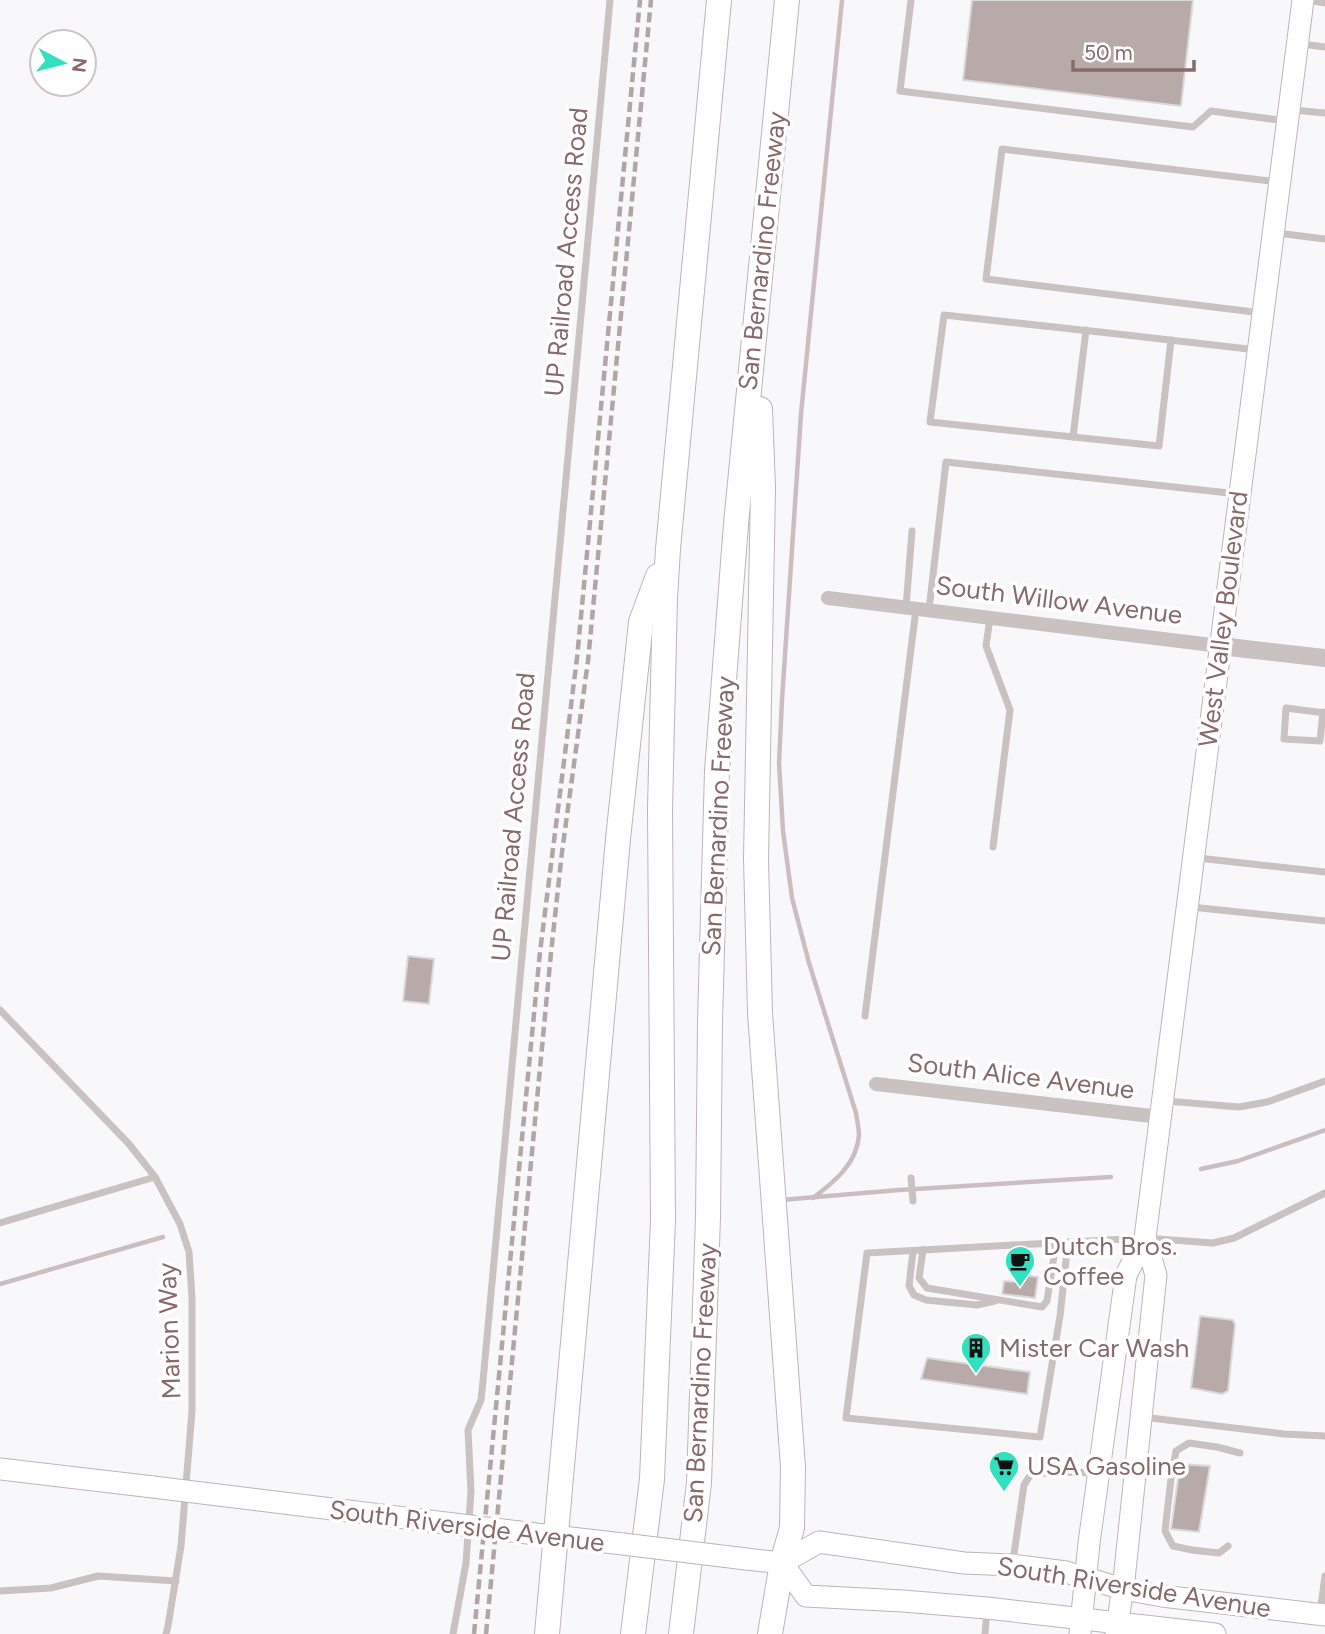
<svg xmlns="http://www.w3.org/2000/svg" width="1325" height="1634" font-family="Figtree,sans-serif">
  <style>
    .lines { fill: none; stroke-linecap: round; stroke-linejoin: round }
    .stream { stroke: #ccbec0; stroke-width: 4.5 }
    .building { fill: #b9aaaa; stroke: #dadadc; stroke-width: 2 }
    .primary-casing { stroke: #beb5b5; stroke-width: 23 }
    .motorway-casing { stroke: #bdb5b5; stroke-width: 26 }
    .service { stroke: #cac1c1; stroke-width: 7 }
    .minor { stroke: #cac1c1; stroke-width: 14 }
    .tertiary { stroke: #cac1c1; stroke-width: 18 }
    .primary { stroke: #fff; stroke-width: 21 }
    .motorway { stroke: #fff; stroke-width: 24 }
    .rail { stroke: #b1a5a5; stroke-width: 4.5; stroke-dasharray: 10 5; stroke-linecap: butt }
    .primary-bridge-casing { stroke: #beb5b5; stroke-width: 23; stroke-linecap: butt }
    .primary-bridge { stroke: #fff; stroke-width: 21 }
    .labels { text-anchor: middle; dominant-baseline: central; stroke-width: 7; stroke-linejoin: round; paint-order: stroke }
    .street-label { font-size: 26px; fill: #886a6a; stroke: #fff }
    .poi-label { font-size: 26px; fill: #886a6a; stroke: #fff; text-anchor: start }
  </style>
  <rect width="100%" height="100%" fill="#f8f8fa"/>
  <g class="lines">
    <!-- stream -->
    <g class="stream">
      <polyline points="1201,1169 1238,1161 1325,1130"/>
      <path d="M813,1198C834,1182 857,1164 859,1135C859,1128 857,1120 856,1113L809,963L792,898L783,831L779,763L782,700L801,414L842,0"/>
      <polyline points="781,1200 899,1190 1111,1177"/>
      <polyline points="0,1284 163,1237"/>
    </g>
  </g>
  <!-- building -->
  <g class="building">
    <polygon points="972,0 1193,0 1181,106 963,80"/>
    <polygon points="408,956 434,959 429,1004 403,1001"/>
    <polygon points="1018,1274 1038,1277 1035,1298 1002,1294 1004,1281 1017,1282"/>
    <polygon points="1200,1316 1233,1320 1235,1325 1228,1391 1222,1394 1191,1388"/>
    <polygon points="927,1358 1030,1372 1027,1394 921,1379"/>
    <polygon points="1180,1464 1210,1466 1199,1532 1171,1529"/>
  </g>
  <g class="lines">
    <!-- primary casing -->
    <g class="primary-casing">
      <g id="primary">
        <polyline points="0,1469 153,1487"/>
        <polyline points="519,1532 623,1544"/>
        <polyline points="746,1559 782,1563 819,1542 964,1563 1012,1565 1066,1572 1123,1589 1162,1596 1325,1615"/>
        <polyline points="782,1563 806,1596 903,1601 987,1608 1215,1634"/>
        <polyline points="1080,1634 1089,1543 1126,1275 1145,1238 1303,0"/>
        <polyline points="1116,1634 1124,1580 1156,1275 1145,1238"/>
      </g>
    </g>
    <!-- motorway casing -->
    <g class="motorway-casing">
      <g id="motorway">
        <polyline points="760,409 763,488 756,859 760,1013 793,1467 792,1528 782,1563 770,1634"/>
        <polyline points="547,1634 618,839 641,622 658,576"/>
        <polyline points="633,1634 652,1479 663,1220 660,809 665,598 668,549 719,0"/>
        <polyline points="681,1634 699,1483 708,1217 710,1022 717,771 736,524 787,0"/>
      </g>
    </g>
    <!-- service -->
    <g class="service">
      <polyline points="911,0 900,91 1193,127 1211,111 1286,121"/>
      <polyline points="1308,0 1325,3"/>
      <polyline points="1302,44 1325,47"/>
      <polyline points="1293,110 1325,113"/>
      <polyline points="1277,233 1325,239"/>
      <polyline points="1262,313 986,279 1002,149 1278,182"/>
      <path d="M1171,340L1159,446L930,422L944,315C1048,326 1153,338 1257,350"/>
      <polyline points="1073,437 1086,330"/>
      <polyline points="906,607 912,531"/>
      <polyline points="929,610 946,462 1238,494"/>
      <polyline points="990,618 986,646 1010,710 993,847"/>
      <polyline points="1323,712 1320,741 1284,739 1286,708 1325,713"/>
      <polyline points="1198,858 1325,872"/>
      <polyline points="1191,907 1325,921"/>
      <polyline points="0,1010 129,1144 155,1177 180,1224 189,1252 192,1298 192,1411 181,1546 168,1626 166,1634"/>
      <polyline points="865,1016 916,609"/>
      <polyline points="1166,1101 1239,1107 1267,1102 1325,1081"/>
      <polyline points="911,1178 913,1201"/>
      <polyline points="0,1223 155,1177"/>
      <polyline points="1068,1242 1060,1316 1040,1437 846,1418 867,1253 1145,1238 1213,1243 1234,1238 1325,1193"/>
      <polyline points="923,1250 919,1278 927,1288 1042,1307 1047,1301 1056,1243"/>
      <polyline points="913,1251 909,1286 914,1295 926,1300 977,1305 995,1301"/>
      <polyline points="1142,1417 1284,1434 1325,1436"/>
      <polyline points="1228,1546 1219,1553 1192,1550 1173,1546 1165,1531 1171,1479 1176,1451 1189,1443 1217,1447 1240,1453"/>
      <polyline points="1013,1561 1024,1485 1031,1474 1061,1472 1097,1473"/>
      <polyline points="0,1591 51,1588 98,1576 176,1581"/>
      <polyline points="1320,1613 1325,1576"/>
      <polyline points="453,1634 466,1563 471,1491 468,1430 481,1400 483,1381 610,0"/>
      <polyline points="985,1634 987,1610"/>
    </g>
    <!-- minor -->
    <g class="minor">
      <polyline points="828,598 1220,646"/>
      <polyline points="876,1084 1160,1117"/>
    </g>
    <!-- tertiary -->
    <polyline class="tertiary" points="1220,646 1325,658"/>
    <!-- primary -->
    <use href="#primary" class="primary"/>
    <!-- motorway -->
    <use href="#motorway" class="motorway"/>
    <!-- rail -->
    <g class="rail">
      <polyline points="474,1634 540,952 577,658 640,0"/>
      <polyline points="486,1634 551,953 562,852 588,661 651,0"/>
    </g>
    <!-- primary-bridge casing -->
    <g class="primary-bridge-casing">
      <g id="primary-bridge">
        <polyline points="153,1487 519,1532"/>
        <polyline points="623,1544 746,1559"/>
      </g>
    </g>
    <!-- primary-bridge -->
    <use href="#primary-bridge" class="primary-bridge"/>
  </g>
  <!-- icons -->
  <defs>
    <g id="cafe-pin" transform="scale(1.575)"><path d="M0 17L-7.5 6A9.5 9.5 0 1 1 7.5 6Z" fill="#32dfbf" stroke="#fff"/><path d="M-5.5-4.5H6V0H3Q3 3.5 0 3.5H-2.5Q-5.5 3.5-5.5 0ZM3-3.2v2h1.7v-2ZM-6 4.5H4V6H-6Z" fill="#111"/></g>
    <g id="building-pin" transform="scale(1.575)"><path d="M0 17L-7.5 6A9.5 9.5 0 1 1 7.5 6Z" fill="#32dfbf" stroke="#fff"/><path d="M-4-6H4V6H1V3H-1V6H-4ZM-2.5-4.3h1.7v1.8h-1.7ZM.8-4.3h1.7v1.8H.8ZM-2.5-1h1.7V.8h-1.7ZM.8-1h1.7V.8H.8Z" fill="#111"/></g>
    <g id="supermarket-pin" transform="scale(1.575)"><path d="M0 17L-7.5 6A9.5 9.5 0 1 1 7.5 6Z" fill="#32dfbf" stroke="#fff"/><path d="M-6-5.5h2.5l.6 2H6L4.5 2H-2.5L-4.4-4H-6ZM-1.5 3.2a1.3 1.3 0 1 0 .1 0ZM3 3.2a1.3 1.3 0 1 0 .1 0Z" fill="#111"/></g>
  </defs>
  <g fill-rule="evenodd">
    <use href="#cafe-pin" x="1020" y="1261"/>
    <use href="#building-pin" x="976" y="1348"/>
    <use href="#supermarket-pin" x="1004" y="1466"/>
  </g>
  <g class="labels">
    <!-- street labels -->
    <g class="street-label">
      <text transform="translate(762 251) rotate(-84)">San Bernardino Freeway</text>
      <text transform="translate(566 252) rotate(-85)">UP Railroad Access Road</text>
      <text transform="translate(1059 600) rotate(7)">South Willow Avenue</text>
      <text transform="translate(1223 619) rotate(-83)">West Valley Boulevard</text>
      <text transform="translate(718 816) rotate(-87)">San Bernardino Freeway</text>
      <text transform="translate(513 817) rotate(-85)">UP Railroad Access Road</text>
      <text transform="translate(1021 1076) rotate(7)">South Alice Avenue</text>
      <text transform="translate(169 1331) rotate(-92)">Marion Way</text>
      <text transform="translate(700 1383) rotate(-87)">San Bernardino Freeway</text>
      <text transform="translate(467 1526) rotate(7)">South Riverside Avenue</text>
      <text transform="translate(1134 1587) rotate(9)">South Riverside Avenue</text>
    </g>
    <!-- poi labels -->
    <g class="poi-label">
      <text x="1043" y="1246">Dutch Bros.<tspan x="1043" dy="30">Coffee</tspan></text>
      <text x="999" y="1348">Mister Car Wash</text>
      <text x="1027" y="1466">USA Gasoline</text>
    </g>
  </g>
  <!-- north arrow -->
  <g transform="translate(63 63) rotate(97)"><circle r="33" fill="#ffffff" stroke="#cfc3c3" stroke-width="2"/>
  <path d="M0-5L12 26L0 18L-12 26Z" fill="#32dfbf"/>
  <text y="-10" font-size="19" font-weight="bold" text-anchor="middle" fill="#886a6a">N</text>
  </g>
  <!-- scale -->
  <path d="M1073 60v10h121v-10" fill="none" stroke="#886a6a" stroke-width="3.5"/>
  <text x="1084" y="60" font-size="21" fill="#886a6a" stroke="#ffffff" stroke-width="5" paint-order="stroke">50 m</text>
</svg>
